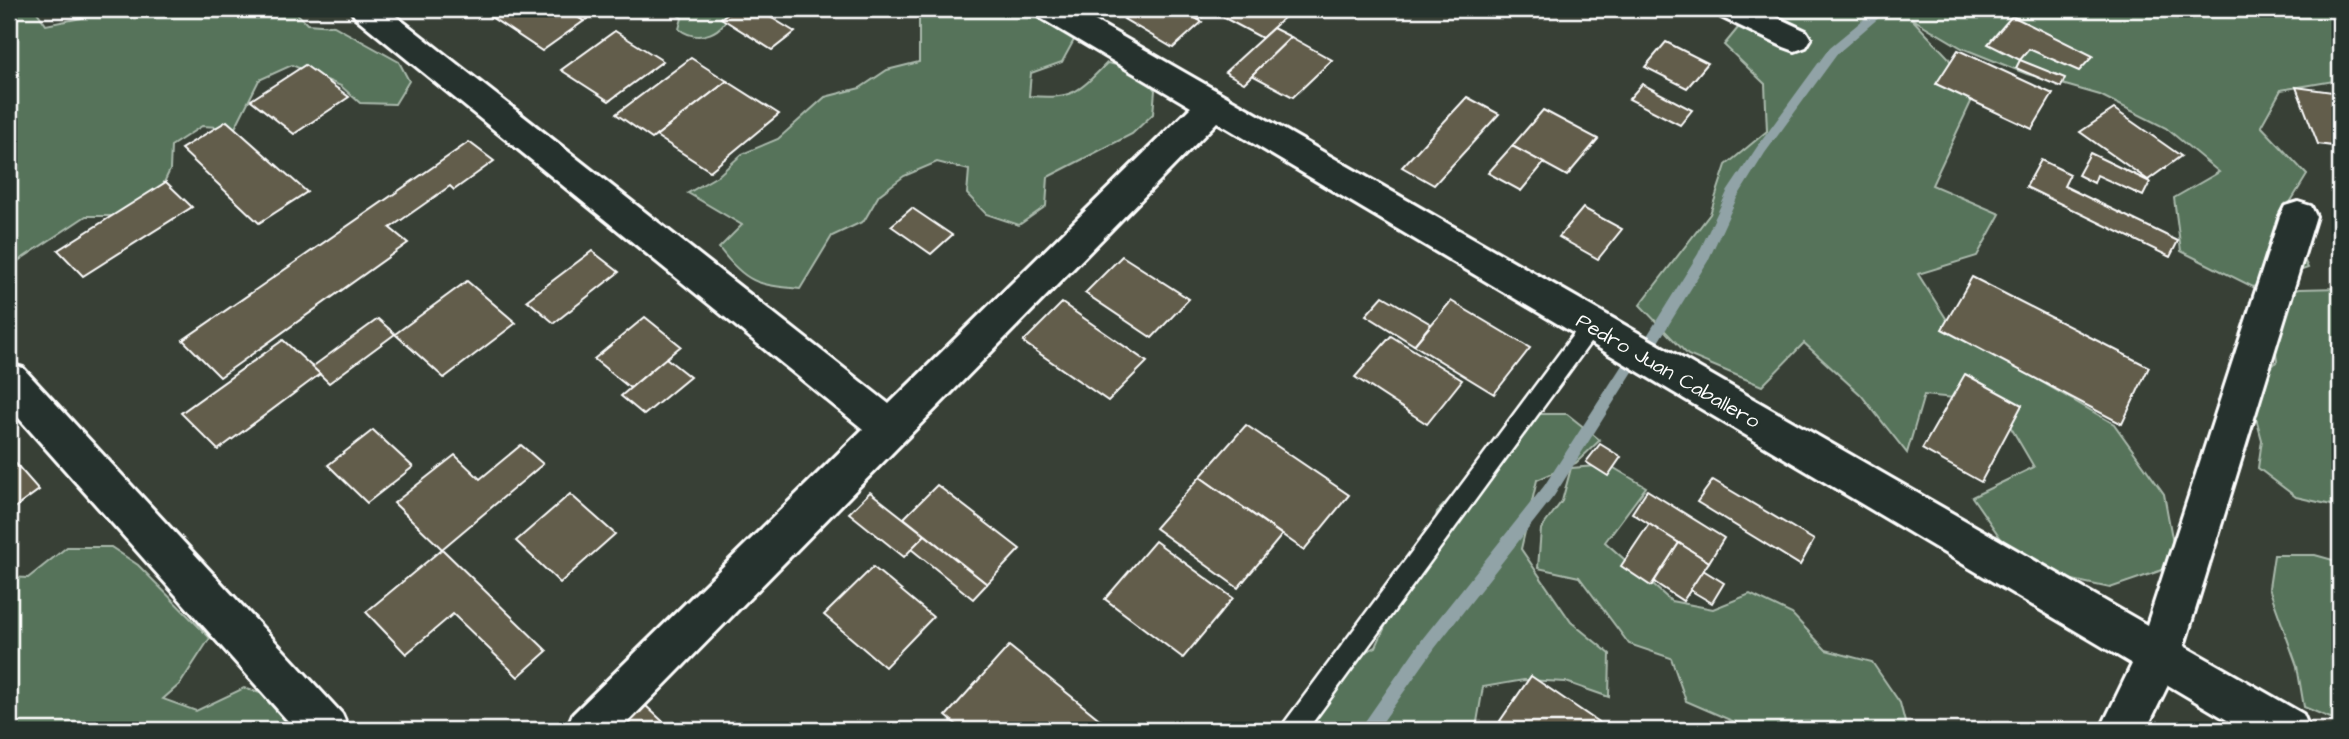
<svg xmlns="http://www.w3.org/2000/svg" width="2349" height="739" font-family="'Architects Daughter',sans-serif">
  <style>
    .green { fill: #56735a; stroke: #aab9ac; stroke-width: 2 }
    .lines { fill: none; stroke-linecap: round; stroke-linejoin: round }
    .stream { fill: #91a3a7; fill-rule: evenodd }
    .building { fill: #625d4b; stroke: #fff; stroke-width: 2 }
    .service-casing { stroke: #fff; stroke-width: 5 }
    .minor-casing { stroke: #fff; stroke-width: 6 }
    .service { fill: #26332d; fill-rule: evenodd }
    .minor { fill: #26332d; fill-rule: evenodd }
    .labels { text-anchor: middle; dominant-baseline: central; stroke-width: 5; stroke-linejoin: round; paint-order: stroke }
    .street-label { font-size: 21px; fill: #fff; stroke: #26332d }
  </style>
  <rect width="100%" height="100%" fill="#384036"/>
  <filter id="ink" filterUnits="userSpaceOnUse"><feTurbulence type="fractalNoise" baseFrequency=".0143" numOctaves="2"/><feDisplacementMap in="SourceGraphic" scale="14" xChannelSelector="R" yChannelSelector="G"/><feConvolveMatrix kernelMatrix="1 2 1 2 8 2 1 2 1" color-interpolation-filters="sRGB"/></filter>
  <g filter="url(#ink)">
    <!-- green -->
    <g class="green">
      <polygon points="9,9 35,9 46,25 81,18 86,9 293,9 307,24 334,26 399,62 409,81 395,104 360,103 341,86 292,65 259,80 235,128 202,126 171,146 170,170 158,195 123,216 86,216 9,267"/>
      <path d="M653,9H730C725,33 699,44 679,29L682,18L672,11Z"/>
      <path d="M923,9H1051L1064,19L1074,40L1062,62L1031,73L1029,96C1072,99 1077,94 1107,63L1138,69L1155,90L1153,114L1132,134L1048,177L1046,206L1019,225L986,214L967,194L969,170L937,162L904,176L879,195L864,221L832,236L800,289C757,285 746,283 719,248L742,225L688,193L719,175L742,154L778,139L825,97L860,88L887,70L919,62V19Z"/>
      <polygon points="1759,9 2340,9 2340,80 2281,90 2261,126 2307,175 2283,214 2308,268 2253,287 2181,251 2174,198 2219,172 2166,128 2100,95 2027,74 1962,48 1911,18 1948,57 1971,102 1932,185 2000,214 1977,256 1918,274 1954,331 2114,424 2164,494 2177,565 2110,588 2022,569 1972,497 2034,467 1996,402 1924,395 1907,453 1861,395 1804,343 1762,386 1688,355 1640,305 1710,214 1726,165 1767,131 1765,84 1724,45 1752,11"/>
      <polygon points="2340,288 2340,507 2296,497 2258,468 2262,440 2253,407 2259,381 2277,361 2273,331 2250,302 2299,289"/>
      <polygon points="1528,414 1567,414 1600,440 1576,463 1537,480 1521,549 1571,622 1610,654 1609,697 1566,682 1524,680 1483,687 1476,728 1481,730 1292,730 1309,697 1336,664 1376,647 1407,577 1431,547 1437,512 1486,460 1518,445"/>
      <polygon points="1609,465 1646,487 1605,542 1671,601 1713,609 1750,594 1792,614 1826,650 1872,662 1900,703 1907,730 1753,730 1686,701 1671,658 1629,644 1579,577 1538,568 1541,529 1562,501 1571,468"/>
      <polygon points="67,547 111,547 138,565 210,638 180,684 163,699 196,711 244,688 286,701 287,730 9,730 9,577 28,578"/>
      <polygon points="2274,555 2315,555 2340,562 2340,722 2304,707 2297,666 2269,588"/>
    </g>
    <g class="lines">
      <!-- stream -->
      <g class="stream">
        <polygon points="1876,9 1889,9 1838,53 1765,153 1737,198 1708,261 1652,352 1642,352 1640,348 1642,344 1698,254 1727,192 1757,147 1830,47"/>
        <polygon points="1631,357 1636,359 1638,363 1636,367 1554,496 1435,648 1377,730 1359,730 1423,638 1544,486 1626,359"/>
      </g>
    </g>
    <!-- building -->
    <g class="building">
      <polygon points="486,9 565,9 584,21 542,51 482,11"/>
      <polygon points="565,9 602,9 584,21"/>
      <polygon points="734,9 757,9 795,32 772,50 721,18"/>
      <polygon points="1136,9 1179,9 1202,22 1173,48 1124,19"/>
      <polygon points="1179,9 1211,9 1199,20"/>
      <polygon points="1223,9 1283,9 1290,12 1262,38 1217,14"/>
      <polygon points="2012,16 2093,56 2079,71 2029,49 2020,60 1988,44"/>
      <polygon points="1273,28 1291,37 1244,83 1225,72"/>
      <polygon points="615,31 663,61 609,101 561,70"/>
      <polygon points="1291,37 1332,60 1293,97 1252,75"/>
      <polygon points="1666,42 1708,63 1687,88 1645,67"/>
      <polygon points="1958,50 2053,94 2032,129 1936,84"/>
      <polygon points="691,58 727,81 652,139 616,114"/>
      <polygon points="2020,60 2065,78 2061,87 2016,68"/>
      <polygon points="305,65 349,97 294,134 251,100"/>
      <polygon points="727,81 779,114 710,171 656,136"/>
      <polygon points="1642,84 1692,110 1680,125 1629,99"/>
      <polygon points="2296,87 2340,93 2340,147 2318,144"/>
      <polygon points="1467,97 1499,114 1434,185 1402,167"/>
      <polygon points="2114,109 2181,156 2148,180 2080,132"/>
      <polygon points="1543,110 1598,139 1567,176 1512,146"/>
      <polygon points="227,121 307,192 259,223 181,149"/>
      <polygon points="469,142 494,161 454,190 450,186 390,228 408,243 220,377 183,340"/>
      <polygon points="1512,146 1544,163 1521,191 1488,173"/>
      <polygon points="2090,153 2150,182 2143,196 2097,175 2094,183 2078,175"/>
      <polygon points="2041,160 2070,174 2064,186 2178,241 2170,257 2026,187"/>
      <polygon points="166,182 192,207 83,276 58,250"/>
      <polygon points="912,208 952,235 931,254 891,226"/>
      <polygon points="1583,208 1622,229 1598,259 1559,237"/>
      <polygon points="592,251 619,272 554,323 527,300"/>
      <polygon points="1122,256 1189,299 1152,338 1085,293"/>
      <polygon points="1972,277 2149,367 2122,424 1942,329"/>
      <polygon points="467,281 516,323 444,378 395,334"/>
      <polygon points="1383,296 1431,324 1414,345 1366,315"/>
      <polygon points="1451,301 1530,348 1494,394 1414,345"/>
      <polygon points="1062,303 1147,362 1108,401 1023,342"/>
      <polygon points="645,317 681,346 630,388 594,359"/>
      <polygon points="378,319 395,334 329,383 312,367"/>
      <polygon points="1391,336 1462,380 1427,424 1355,377"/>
      <polygon points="283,340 320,374 218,450 181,413"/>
      <polygon points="666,358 690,377 644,415 621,396"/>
      <polygon points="1965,374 2022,405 1981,482 1922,449"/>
      <polygon points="1246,425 1349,495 1304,550 1200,477"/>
      <polygon points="373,430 413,467 367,503 328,465"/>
      <polygon points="1600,444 1621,457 1608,476 1586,462"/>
      <polygon points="521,445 543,464 442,549 394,503 455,455 480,479"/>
      <polygon points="9,456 39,490 9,512"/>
      <polygon points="1200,477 1282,535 1238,588 1155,528"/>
      <polygon points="1713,480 1814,540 1800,565 1697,502"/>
      <polygon points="937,485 1020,549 987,584 904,518"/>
      <polygon points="1647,490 1724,538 1709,562 1632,513"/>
      <polygon points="870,492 925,535 904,557 849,513"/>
      <polygon points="570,494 615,534 560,583 516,541"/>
      <polygon points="1649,524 1679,543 1651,586 1621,566"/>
      <polygon points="925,535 987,584 973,599 911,549"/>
      <polygon points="1155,541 1233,598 1183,658 1105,599"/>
      <polygon points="1679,543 1709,562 1683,601 1654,582"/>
      <polygon points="442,549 547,651 518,677 453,614 406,654 366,612"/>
      <polygon points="873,567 933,617 885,667 824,615"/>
      <polygon points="1703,570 1724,583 1712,603 1690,590"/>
      <polygon points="1009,646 1113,730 963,730 946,716"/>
      <polygon points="1531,676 1610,730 1513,730 1500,721"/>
      <polygon points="631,692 672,730 590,730"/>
    </g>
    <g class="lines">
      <!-- service casing -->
      <g class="service-casing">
        <polygon id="service" points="1591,318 1598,320 1600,326 1598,332 1307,730 1282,730 1285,722 1584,320"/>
      </g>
      <!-- minor casing -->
      <g class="minor-casing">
        <g id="minor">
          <polygon points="350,9 387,9 889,404 1191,107 1039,17 1034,9 1074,9 2147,625 2280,216 2285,206 2298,202 2311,206 2316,216 2184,646 2303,714 2310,730 2244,730 2168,685 2146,730 2100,730 2132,664 1217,122 620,730 566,730 573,714 863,429 355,17"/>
          <polygon points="1716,9 1759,9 1806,31 1811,39 1806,47 1795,51 1784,47 1721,17"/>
          <polygon points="9,364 23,368 342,714 349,730 296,730 9,407"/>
        </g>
      </g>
      <!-- service -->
      <use href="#service" class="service"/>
      <!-- minor -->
      <use href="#minor" class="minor"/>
    </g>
  </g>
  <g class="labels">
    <!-- street labels -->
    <g class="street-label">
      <text transform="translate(1668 371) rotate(30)">Pedro Juan Caballero</text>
    </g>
  </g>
  <!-- margin -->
  <rect width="2349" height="739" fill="none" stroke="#26332d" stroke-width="35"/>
  <rect x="18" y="18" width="2314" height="704" fill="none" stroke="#fff" stroke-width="2.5" filter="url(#ink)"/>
</svg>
